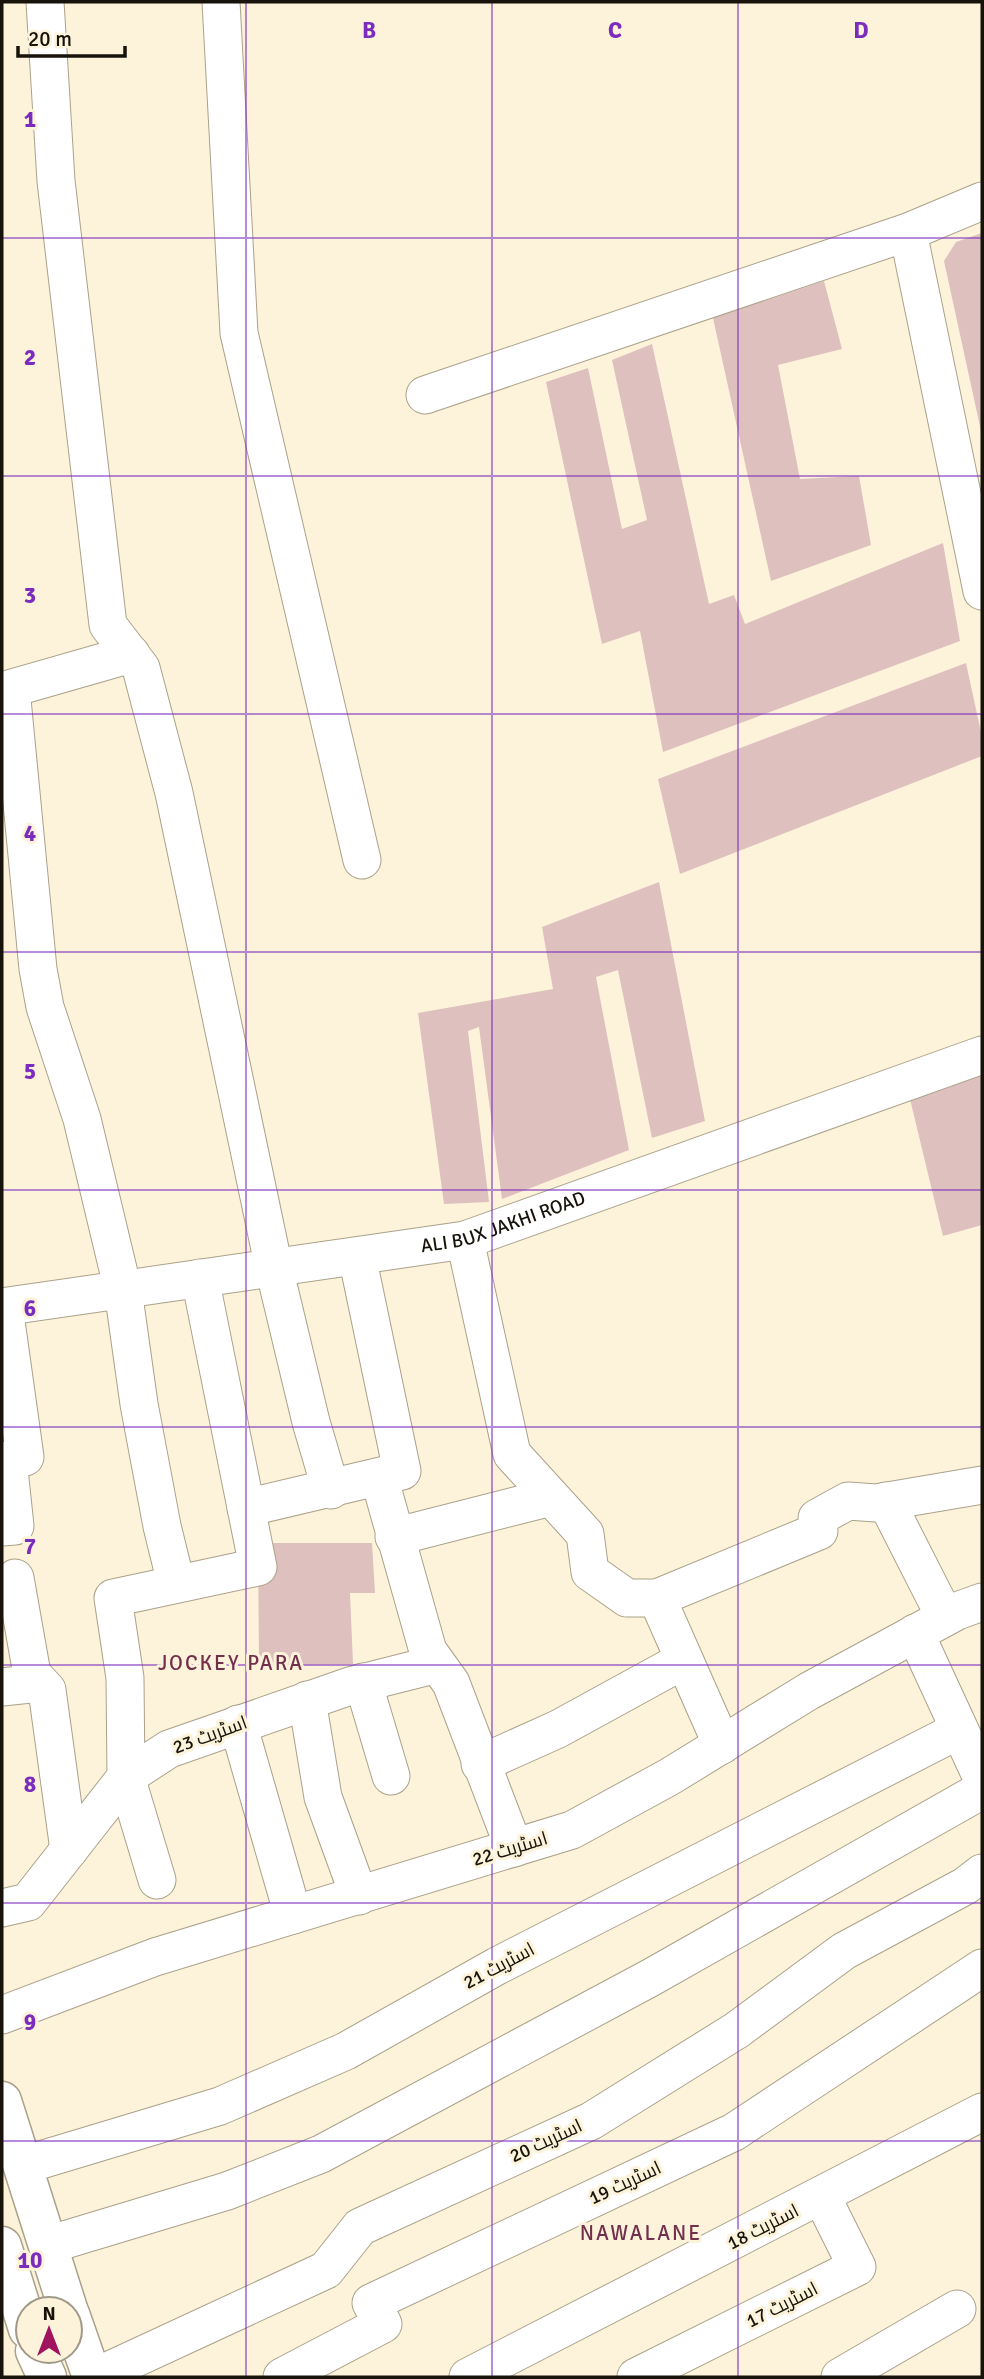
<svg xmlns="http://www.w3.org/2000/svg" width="984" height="2379" font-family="Signika,Cairo,sans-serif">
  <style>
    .building { fill: #dec0bf }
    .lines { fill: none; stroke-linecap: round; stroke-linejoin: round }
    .street-casing { stroke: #aaa18a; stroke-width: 39 }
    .secondary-casing { stroke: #aaa18a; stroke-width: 41 }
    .street { stroke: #fff; stroke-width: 37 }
    .secondary { stroke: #fff; stroke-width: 38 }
    .grid { fill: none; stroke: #7b2cbf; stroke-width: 2; stroke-opacity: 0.55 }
    .labels { text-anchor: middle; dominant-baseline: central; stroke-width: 6; stroke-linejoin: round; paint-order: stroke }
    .street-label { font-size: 19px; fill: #17130b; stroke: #fdf3db }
    .neighbourhood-label { font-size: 21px; letter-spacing: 2px; fill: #73304d; stroke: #fdf3db }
    .grid-label { font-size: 23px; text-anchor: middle; font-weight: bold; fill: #7b2cbf; stroke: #fdf3db; stroke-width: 6; stroke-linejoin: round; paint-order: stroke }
  </style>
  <rect width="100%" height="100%" fill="#fdf3db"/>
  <!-- building -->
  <g class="building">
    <polygon points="982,233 982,431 981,431 944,261 956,242"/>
    <polygon points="824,281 842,349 778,365 800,479 859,476 871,545 771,581 713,318"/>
    <polygon points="652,344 709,604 734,595 745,624 943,543 960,641 663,752 640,631 602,644 546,382 588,368 622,529 647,520 612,360"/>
    <polygon points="966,663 982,737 982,756 680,874 658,779"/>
    <polygon points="659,882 705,1121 652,1138 618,970 596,977 629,1150 502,1199 479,1027 468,1031 489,1202 444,1204 418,1013 553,989 542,927"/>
    <polygon points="982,1071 982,1225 943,1236 910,1099"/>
    <polygon points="258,1543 372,1543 375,1593 350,1593 353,1664 259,1665"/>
  </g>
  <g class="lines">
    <!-- street casing -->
    <g class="street-casing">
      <g id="street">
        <polyline points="45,2 56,181 108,625 141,668 174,793 274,1268 311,1422 331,1490"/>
        <polyline points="221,2 239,333 362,860"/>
        <polyline points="908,232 982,591"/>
        <polyline points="425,395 908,232 982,201"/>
        <polyline points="11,689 38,969 45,1007 82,1119 123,1290 139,1404 162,1526 176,1583"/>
        <polyline points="2,691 131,654"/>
        <polyline points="465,1240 512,1454 585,1534 590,1572 627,1598 657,1598 819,1531 817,1518 848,1501 876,1503 982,1485"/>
        <path id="s1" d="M2,1307L465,1240L982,1055"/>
        <polyline points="379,1477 428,1651 451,1683 514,1848"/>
        <polyline points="886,1501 945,1617"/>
        <polyline points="246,1508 402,1471 357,1256"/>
        <polyline points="2,1527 15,1526 8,1460 25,1457 4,1307"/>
        <polyline points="394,1537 551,1497"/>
        <polyline points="15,1578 32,1674 47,1690 69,1850"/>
        <polyline points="657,1598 722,1745"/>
        <polyline points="915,1633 982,1778"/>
        <polyline points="363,1682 391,1776"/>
        <polyline points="2,1687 40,1683"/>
        <polyline points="307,1700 323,1797 359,1896"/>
        <polyline points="238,1724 293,1915"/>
        <polyline points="480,1764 558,1729 684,1660"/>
        <polyline points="157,1880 126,1777 125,1678 113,1598 258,1567 200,1278"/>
        <polyline points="2,1908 28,1902 126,1777 169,1749 350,1686 437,1664"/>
        <polyline points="2,2015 155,1957 572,1830 669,1777 809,1691 957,1611 982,1602"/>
        <polyline points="24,2165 220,2106 346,2051 497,1966 959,1730"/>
        <polyline points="48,2245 227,2191 321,2154 650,1978 982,1790"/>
        <polyline points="95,2377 326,2270 360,2227 591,2121 737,2030 844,1951 965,1886 982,1873"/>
        <polyline points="282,2377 383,2324 371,2303 734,2132 982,1968"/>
        <polyline points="468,2377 982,2112"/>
        <polyline points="636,2377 857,2267 822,2197"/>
        <polyline points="840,2377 957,2309"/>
      </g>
    </g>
    <!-- secondary casing -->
    <g class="secondary-casing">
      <g id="secondary">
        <polyline points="2,2101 68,2309"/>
        <polyline points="2,2246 28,2329"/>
        <polyline points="70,2314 92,2377"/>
        <polyline points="35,2351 47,2377"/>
      </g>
    </g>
    <!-- street -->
    <use href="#street" class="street"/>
    <!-- secondary -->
    <use href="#secondary" class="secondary"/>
  </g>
  <!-- grid -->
  <path class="grid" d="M246,2V2377M492,2V2377M738,2V2377M2,238H982M2,476H982M2,714H982M2,952H982M2,1190H982M2,1427H982M2,1665H982M2,1903H982M2,2141H982"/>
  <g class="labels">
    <!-- street labels -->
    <g class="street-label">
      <text stroke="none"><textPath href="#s1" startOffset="509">ALI BUX JAKHI ROAD</textPath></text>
      <text transform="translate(210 1735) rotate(-20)">اسٹریٹ 23</text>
      <text transform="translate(510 1849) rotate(-17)">اسٹریٹ 22</text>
      <text transform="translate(499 1966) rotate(-28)">اسٹریٹ 21</text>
      <text transform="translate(546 2141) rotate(-25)">اسٹریٹ 20</text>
      <text transform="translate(625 2183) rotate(-25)">اسٹریٹ 19</text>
      <text transform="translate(763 2227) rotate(-27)">اسٹریٹ 18</text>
      <text transform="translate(782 2305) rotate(-27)">اسٹریٹ 17</text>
    </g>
    <!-- neighbourhood labels -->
    <g class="neighbourhood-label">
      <text x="231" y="1663">JOCKEY PARA</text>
      <text x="641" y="2233">NAWALANE</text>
    </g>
  </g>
  <g class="grid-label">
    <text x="369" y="38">B</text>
    <text x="615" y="38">C</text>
    <text x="861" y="38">D</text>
    <text x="30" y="127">1</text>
    <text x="30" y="365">2</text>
    <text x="30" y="603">3</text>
    <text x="30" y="841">4</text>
    <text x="30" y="1079">5</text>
    <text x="30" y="1316">6</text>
    <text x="30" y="1554">7</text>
    <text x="30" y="1792">8</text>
    <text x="30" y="2030">9</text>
    <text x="30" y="2268">10</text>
  </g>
  <!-- border -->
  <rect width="984" height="2379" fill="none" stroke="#17130b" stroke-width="7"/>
  <!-- north arrow -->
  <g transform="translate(49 2330)"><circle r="33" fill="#fdf3db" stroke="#a19988" stroke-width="2"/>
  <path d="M0-5L12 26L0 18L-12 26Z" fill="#a0145f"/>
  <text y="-10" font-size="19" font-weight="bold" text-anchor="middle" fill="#17130b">N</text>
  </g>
  <!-- scale -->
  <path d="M18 46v10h107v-10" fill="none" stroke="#17130b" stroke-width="3.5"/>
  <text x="28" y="46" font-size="21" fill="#17130b" stroke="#fdf3db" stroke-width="5" paint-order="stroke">20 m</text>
</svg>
